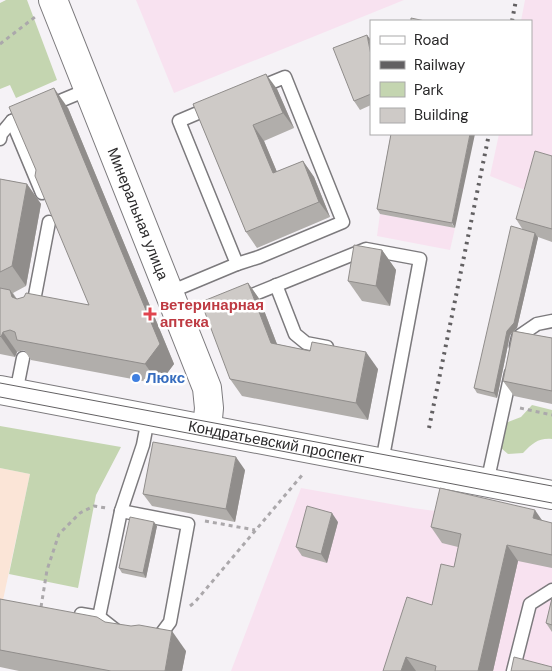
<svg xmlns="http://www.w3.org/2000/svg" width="552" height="671" font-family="'DM Sans',sans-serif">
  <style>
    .commercial { fill: #fbe5d7 }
    .industrial { fill: #f8e2f0 }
    .green { fill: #c4d5b0 }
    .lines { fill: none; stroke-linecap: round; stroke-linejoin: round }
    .service-casing { stroke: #7c7a7d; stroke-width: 15 }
    .tertiary-casing { stroke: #7c7a7d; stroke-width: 30 }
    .secondary-casing { stroke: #7c7a7d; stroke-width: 30 }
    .path { stroke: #aba8ab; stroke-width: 3; stroke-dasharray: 4 4; stroke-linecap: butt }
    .service { stroke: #fff; stroke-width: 12 }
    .tertiary { stroke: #fff; stroke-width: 28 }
    .secondary { stroke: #fff; stroke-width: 28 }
    .tram { stroke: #626062; stroke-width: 1 }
    .rail { stroke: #626062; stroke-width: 4; stroke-dasharray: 2.5 5; stroke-linecap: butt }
    .wall { fill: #b1aeab }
    .shaded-wall { fill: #908d8b }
    .building { fill: #cecac7; stroke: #908d8b }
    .health-dot { fill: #e0444e; stroke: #fff; stroke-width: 2 }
    .shop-dot { fill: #3f7fe0; stroke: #fff; stroke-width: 2 }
    .labels { text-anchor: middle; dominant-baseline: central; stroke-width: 5; stroke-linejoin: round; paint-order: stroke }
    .street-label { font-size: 15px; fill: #2a292a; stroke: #fff }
    .health-label { font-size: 15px; font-weight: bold; fill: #be3a42; stroke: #fff; text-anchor: start }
    .shop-label { font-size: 15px; font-weight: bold; fill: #366cbe; stroke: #fff; text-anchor: start }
  </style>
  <rect width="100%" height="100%" fill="#f5f2f6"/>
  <!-- commercial -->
  <polygon class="commercial" points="0,468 30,474 0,614"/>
  <!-- industrial -->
  <g class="industrial">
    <polygon points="136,0 404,0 174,93"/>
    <polygon points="525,0 552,0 552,169 538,195 490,176 499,134 531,134 531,21 521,21"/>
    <polygon points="380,214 455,228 450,250 377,236"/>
    <polygon points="301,488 413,508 552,527 552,671 231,671"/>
  </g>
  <!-- green -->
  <g class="green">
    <polygon points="6,0 27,0 57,80 16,98 10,85 0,89 0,3"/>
    <path d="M532,405L552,410V439C538,438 533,443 523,453L508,454L501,448L500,425L521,417Z"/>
    <polygon points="0,426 121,447 96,495 78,588 9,574 30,474 0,468"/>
  </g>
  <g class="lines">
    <!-- service casing -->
    <g class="service-casing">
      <g id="service">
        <polyline points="12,121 42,193"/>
        <polyline points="0,139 1,134 12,121 89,89"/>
        <polyline points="237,264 259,257 343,222 285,77 258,88"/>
        <polyline points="276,285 295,334 306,343 327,347"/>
        <polyline points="170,292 237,264 179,121 212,107"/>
        <polyline points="240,300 366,249 420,259 382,462"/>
        <polyline points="32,311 49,222"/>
        <polyline points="182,323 219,308"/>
        <polyline points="516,346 518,337 537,324 552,321"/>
        <polyline points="16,393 23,358"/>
        <polyline points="487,483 511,373"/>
        <polyline points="121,511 188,524 170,622 161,634 152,637"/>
        <polyline points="81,614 99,617 118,632"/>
        <polyline points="99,617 121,511 143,445 148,419"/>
        <polyline points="513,671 530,604 552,590"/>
      </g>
    </g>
    <!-- tertiary casing -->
    <g class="tertiary-casing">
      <g id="tertiary">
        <path id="s1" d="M53,0L207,388L209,408L207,429"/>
      </g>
    </g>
    <!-- secondary casing -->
    <g class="secondary-casing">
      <g id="secondary">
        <path id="s2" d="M0,390L552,495"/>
      </g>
    </g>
    <!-- path -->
    <g class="path">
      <polyline points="0,44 35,17"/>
      <polyline points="520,408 552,415"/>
      <polyline points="205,521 255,530"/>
      <polyline points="190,606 195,602 303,474"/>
      <polyline points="41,607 47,570 59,534 80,513 94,506 106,508"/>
    </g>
    <!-- service -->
    <use href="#service" class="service"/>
    <!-- tertiary -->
    <use href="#tertiary" class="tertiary"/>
    <!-- secondary -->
    <use href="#secondary" class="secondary"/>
    <!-- tram -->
    <g class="tram">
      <polyline points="0,383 552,486"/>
      <polyline points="0,397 552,503"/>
    </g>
    <!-- rail -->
    <g class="rail">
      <polyline points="512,21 516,0"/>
      <polyline points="429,428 489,134"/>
    </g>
  </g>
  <!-- wall -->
  <g class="wall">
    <polygon points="371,40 371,105 360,110 354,101"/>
    <polygon points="277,89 294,128 264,141 277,172 303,161 314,177 330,217 257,248 246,232 193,104"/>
    <polygon points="68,108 174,364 159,384 31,360 24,350 17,352 15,357 0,354 0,179 27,184 41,204 26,286 13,293 17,299 89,305"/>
    <polygon points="391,134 455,228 380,214 377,209"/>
    <polygon points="552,156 552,242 538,237 517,328 514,331 552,338 552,404 514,396 503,381 513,332 510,335 497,398 477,393 474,388 523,230 516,219"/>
    <polygon points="382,250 396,270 390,306 362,301 348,281"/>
    <polygon points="248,283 260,300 277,344 310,351 378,369 368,420 242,396 230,379"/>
    <polygon points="245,470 235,522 152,506 143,494"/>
    <polygon points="542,521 552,523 552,568 518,561 493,671 383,671 432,605 454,567 458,547 442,543 431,527"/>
    <polygon points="338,522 327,563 302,556 296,547"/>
    <polygon points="157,526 146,578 122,573 119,568"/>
    <polygon points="552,598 552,632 546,623"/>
    <polygon points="0,599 105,622 186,651 182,671 19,671 0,667"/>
  </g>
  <!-- shaded-wall -->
  <g class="shaded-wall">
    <polygon points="367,35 371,40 371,55"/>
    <polygon points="266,74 277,89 294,128 283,113"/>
    <polygon points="54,88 68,108 174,364 159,384 145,364"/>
    <polygon points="253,125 264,141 284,189 273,173"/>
    <polygon points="470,134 475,134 455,228 452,223"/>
    <polygon points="303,161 314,177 330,217 319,202"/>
    <polygon points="27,184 41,204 26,286 12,266"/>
    <polygon points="535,233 538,238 517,328 510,335 497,398 494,393 507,331"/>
    <polygon points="382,250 396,270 390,306 376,286"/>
    <polygon points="248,283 260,300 283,360 271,343"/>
    <polygon points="10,290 24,310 12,297"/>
    <polygon points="3,332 17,352 15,357 1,337"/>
    <polygon points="366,352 378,369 368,420 356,403"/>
    <polygon points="236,457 245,470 235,522 226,509"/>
    <polygon points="535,510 546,526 533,518"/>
    <polygon points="332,513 338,522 327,563 321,554"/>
    <polygon points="154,522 157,526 146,578 143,573"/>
    <polygon points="507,545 518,561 493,671 478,671"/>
    <polygon points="172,631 186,651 182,671 165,671"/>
    <polygon points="406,657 416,671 401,671"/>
  </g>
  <!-- building -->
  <g class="building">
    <polygon points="411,18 425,21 411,21"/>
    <polygon points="367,35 371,55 371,94 354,101 333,48"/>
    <polygon points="266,74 283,113 253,125 273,173 303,161 319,202 246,232 193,104"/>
    <polygon points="54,88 160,344 145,364 17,340 15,332 10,330 3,332 1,337 0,336 0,288 10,290 12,297 17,299 24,297 26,293 89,305 35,176 36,170 9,107"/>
    <polygon points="391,134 470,134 452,223 377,209"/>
    <polygon points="535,151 552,156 552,229 516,219"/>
    <polygon points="0,179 27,184 12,266 0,272"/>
    <polygon points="511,226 535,233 514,323 507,331 494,393 474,388"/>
    <polygon points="354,245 382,250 376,286 348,281"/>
    <polygon points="248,283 271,343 310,351 312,342 366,352 356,403 230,379 201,302"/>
    <polygon points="513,331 552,338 552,391 503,381"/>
    <polygon points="153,442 236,457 226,509 143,494"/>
    <polygon points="440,488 535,510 533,518 552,523 552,555 507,545 478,671 435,671 436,666 406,657 401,671 383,671 407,597 432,605 441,564 454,567 461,534 431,527"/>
    <polygon points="307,506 332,513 321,554 296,547"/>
    <polygon points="130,517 154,522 143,573 119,568"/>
    <polygon points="552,598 552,625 546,623"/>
    <polygon points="0,599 97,617 105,622 131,626 139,625 172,631 165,671 111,671 0,650"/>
    <polygon points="514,657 552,667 552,671 511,671"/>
  </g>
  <!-- markers -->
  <path class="health-dot" d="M147.5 306.5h5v5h5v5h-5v5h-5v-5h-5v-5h5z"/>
  <circle class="shop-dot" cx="136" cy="378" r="5"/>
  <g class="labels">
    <!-- street labels -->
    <g class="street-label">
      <text stroke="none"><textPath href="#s1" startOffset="230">Минеральная улица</textPath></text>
      <text stroke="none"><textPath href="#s2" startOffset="281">Кондратьевский проспект</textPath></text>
    </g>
    <!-- health labels -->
    <g class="health-label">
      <text x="160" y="305">ветеринарная<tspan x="160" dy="17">аптека</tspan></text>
    </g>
    <!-- shop labels -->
    <g class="shop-label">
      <text x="146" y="378">Люкс</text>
    </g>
  </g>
  <!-- legend -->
  <rect x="370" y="20" width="162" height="115" fill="#ffffff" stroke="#aaa9aa"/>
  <rect x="380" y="36" width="25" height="8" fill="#ffffff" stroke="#aaa9aa"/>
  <text x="414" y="45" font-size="15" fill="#2a292a">Road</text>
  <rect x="380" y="61" width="25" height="8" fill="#626062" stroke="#aaa9aa"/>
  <text x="414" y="70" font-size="15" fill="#2a292a">Railway</text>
  <rect x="380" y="82" width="25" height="15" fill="#c4d5b0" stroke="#aaa9aa"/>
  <text x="414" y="95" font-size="15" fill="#2a292a">Park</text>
  <rect x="380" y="108" width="25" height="15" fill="#cecac7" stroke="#aaa9aa"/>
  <text x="414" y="120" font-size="15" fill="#2a292a">Building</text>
</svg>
